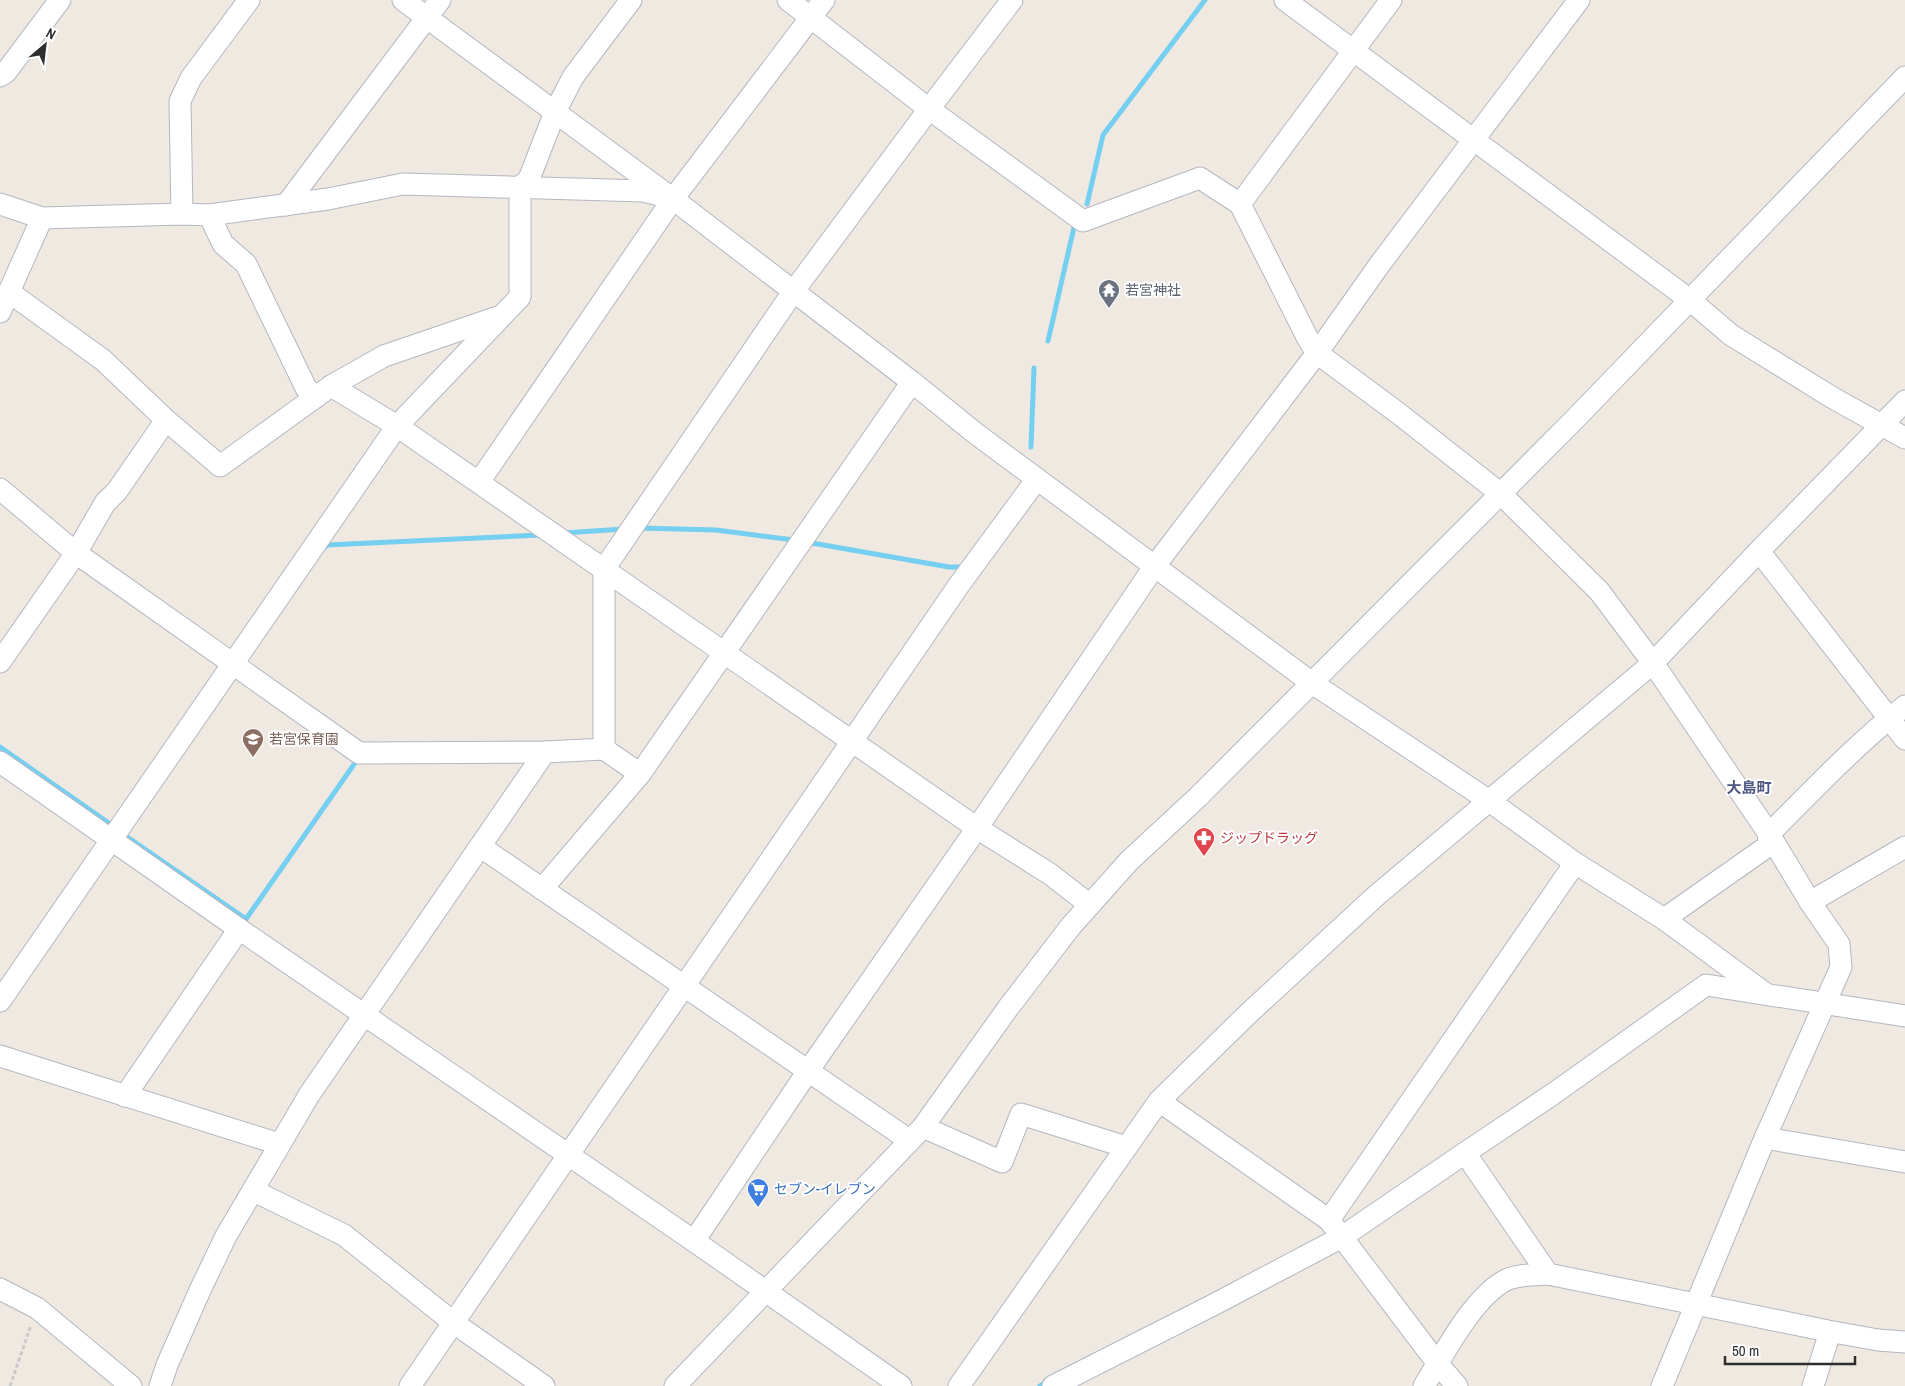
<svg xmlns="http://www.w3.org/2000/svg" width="1905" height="1386" font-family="'Archivo Narrow','Noto Sans JP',sans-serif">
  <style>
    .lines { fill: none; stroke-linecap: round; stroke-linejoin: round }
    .stream { stroke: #75cff0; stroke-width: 5 }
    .minor-casing { stroke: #b4b7c1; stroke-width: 23 }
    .path { stroke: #c9c9c9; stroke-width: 3; stroke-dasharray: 4 2.5; stroke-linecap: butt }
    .minor { stroke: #fff; stroke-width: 21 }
    .labels { text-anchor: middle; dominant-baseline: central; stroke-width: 4; stroke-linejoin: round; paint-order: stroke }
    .worship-label { font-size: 14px; fill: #5b616d; stroke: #fff; text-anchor: start }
    .education-label { font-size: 14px; fill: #785e54; stroke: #fff; text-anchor: start }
    .health-label { font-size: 14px; fill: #be3a42; stroke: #fff; text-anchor: start }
    .shop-label { font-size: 14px; fill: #366cbe; stroke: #fff; text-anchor: start }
    .neighbourhood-label { font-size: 15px; font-weight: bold; fill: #4d5680; stroke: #fff }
  </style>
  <rect width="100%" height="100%" fill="#efe9e1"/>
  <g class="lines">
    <!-- stream -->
    <g class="stream">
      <polyline points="1087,204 1103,135 1205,0"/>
      <polyline points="1048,341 1075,223"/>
      <polyline points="1031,447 1034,368"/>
      <polyline points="639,528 716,530 794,540"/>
      <polyline points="564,533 623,529"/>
      <polyline points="812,543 949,567 963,567"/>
      <polyline points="324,548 327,545 541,535"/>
      <polyline points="0,747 113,826"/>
      <polyline points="126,836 246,919 357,760 354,758"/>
      <polyline points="1040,1386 1049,1381"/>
    </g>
    <!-- minor casing -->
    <g class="minor-casing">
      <g id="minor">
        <polyline points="403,0 673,199 912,382 975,433 1312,683 1488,800 1575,863 1664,919 1766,994"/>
        <polyline points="788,0 929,109 1083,221 1200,178 1240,204 1308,339 1317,353 1398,413 1501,494 1599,591 1653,663 1769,834 1810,902 1839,944 1841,967 1765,1138 1662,1386"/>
        <polyline points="1285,0 1690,300 1731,335 1833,398 1905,438"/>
        <polyline points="0,76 6,72 60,0"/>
        <polyline points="0,204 42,218 182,214 209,215 328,199 403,184 643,191 664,196"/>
        <polyline points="1240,204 1391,0"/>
        <polyline points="286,205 440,0"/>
        <polyline points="182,214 180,101 191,78 249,0"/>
        <polyline points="209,215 223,244 246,264 306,388 316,397"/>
        <polyline points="9,292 103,360 166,420 220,466 331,386 384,356 498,317"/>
        <polyline points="0,312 42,218"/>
        <polyline points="331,386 397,426 977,828 1050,874 1090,905"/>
        <polyline points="479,482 673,199 824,0"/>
        <polyline points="0,489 76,553 359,753 545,752 604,749 604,569 793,292 929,109 1012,0"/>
        <polyline points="1759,551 1905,739"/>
        <polyline points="0,662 76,553 105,503 117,491 166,420"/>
        <polyline points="604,749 640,774"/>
        <polyline points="0,762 239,929 694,1241 901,1386"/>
        <polyline points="481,847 909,1140"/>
        <polyline points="542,889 640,774 912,382"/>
        <polyline points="1810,902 1905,847"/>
        <path d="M1664,919L1768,846L1769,834C1813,790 1856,744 1905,706"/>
        <polyline points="0,1001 397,426 520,297 520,187 529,179 555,112 573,77 631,0"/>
        <polyline points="0,1056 279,1144"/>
        <polyline points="125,1096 239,929"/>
        <polyline points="1159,1101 1329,1220"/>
        <polyline points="923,1127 1002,1162 1021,1114 1126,1147"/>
        <polyline points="1765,1138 1905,1162"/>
        <polyline points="1465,1153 1553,1094 1706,985 1905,1016"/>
        <polyline points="254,1191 344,1235 454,1323 544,1386"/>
        <polyline points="694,1241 808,1071 977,828 1154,567 1317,353 1380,264 1579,0"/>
        <polyline points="0,1289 37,1308 131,1386"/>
        <polyline points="160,1386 167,1365 201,1288 226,1236 309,1095 545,752"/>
        <polyline points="410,1386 959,585 1037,479"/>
        <polyline points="675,1386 923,1127 1008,1008 1071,926 1129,861 1198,797 1575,419 1905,77"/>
        <polyline points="959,1386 1159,1101 1249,1013 1377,895 1653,663 1759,551 1905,401"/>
        <polyline points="1053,1386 1213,1305 1342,1237 1465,1153 1548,1274 1828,1331 1878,1340 1905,1342"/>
        <path d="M1424,1386C1444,1354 1473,1297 1506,1280C1518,1274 1536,1275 1548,1274"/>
        <polyline points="1457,1386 1438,1364 1329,1220 1575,863"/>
        <polyline points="1813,1386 1830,1332"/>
      </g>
    </g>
    <!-- path -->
    <polyline class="path" points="10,1386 31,1325"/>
    <!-- minor -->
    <use href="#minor" class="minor"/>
  </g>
  <!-- icons -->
  <defs>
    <g id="temple-pin" transform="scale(1.125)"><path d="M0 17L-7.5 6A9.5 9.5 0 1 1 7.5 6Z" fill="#6b7280" stroke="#fff"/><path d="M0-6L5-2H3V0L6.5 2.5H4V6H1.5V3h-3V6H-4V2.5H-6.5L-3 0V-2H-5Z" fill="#fff"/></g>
    <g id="school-pin" transform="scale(1.125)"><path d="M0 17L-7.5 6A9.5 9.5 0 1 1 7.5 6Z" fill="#8d6e63" stroke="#fff"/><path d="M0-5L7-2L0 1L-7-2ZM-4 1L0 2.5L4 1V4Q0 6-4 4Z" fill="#fff"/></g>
    <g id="pharmacy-pin" transform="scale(1.125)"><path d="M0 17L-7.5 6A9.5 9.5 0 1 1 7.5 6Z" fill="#e0444e" stroke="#fff"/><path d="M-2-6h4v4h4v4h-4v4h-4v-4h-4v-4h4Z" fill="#fff"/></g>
    <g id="supermarket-pin" transform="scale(1.125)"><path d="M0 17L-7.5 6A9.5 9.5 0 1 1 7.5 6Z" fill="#3f7fe0" stroke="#fff"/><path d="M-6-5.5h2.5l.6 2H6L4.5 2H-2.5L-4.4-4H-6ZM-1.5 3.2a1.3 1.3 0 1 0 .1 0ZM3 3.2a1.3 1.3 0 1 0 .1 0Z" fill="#fff"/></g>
  </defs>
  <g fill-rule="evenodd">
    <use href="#temple-pin" x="1109" y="290"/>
    <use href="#school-pin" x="253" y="739"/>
    <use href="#pharmacy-pin" x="1204" y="838"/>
    <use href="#supermarket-pin" x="758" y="1189"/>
  </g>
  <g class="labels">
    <!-- worship labels -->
    <g class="worship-label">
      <text x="1125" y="290">若宮神社</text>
    </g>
    <!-- education labels -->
    <g class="education-label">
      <text x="269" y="739">若宮保育園</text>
    </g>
    <!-- health labels -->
    <g class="health-label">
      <text x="1220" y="838">ジップドラッグ</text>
    </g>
    <!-- shop labels -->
    <g class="shop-label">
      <text x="774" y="1189">セブン-イレブン</text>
    </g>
    <!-- neighbourhood labels -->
    <g class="neighbourhood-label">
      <text x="1749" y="787">大島町</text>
    </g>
  </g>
  <!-- north arrow -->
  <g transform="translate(45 45) rotate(28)" stroke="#ffffff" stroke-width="4" paint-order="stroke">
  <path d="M0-4L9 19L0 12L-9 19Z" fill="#2e2e2e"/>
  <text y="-8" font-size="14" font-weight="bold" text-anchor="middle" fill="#2e2e2e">N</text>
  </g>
  <!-- scale -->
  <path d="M1725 1356v8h130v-8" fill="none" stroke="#2e2e2e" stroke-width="2.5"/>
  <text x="1732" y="1356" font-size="15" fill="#2e2e2e" stroke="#ffffff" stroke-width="4" paint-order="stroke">50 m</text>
</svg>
